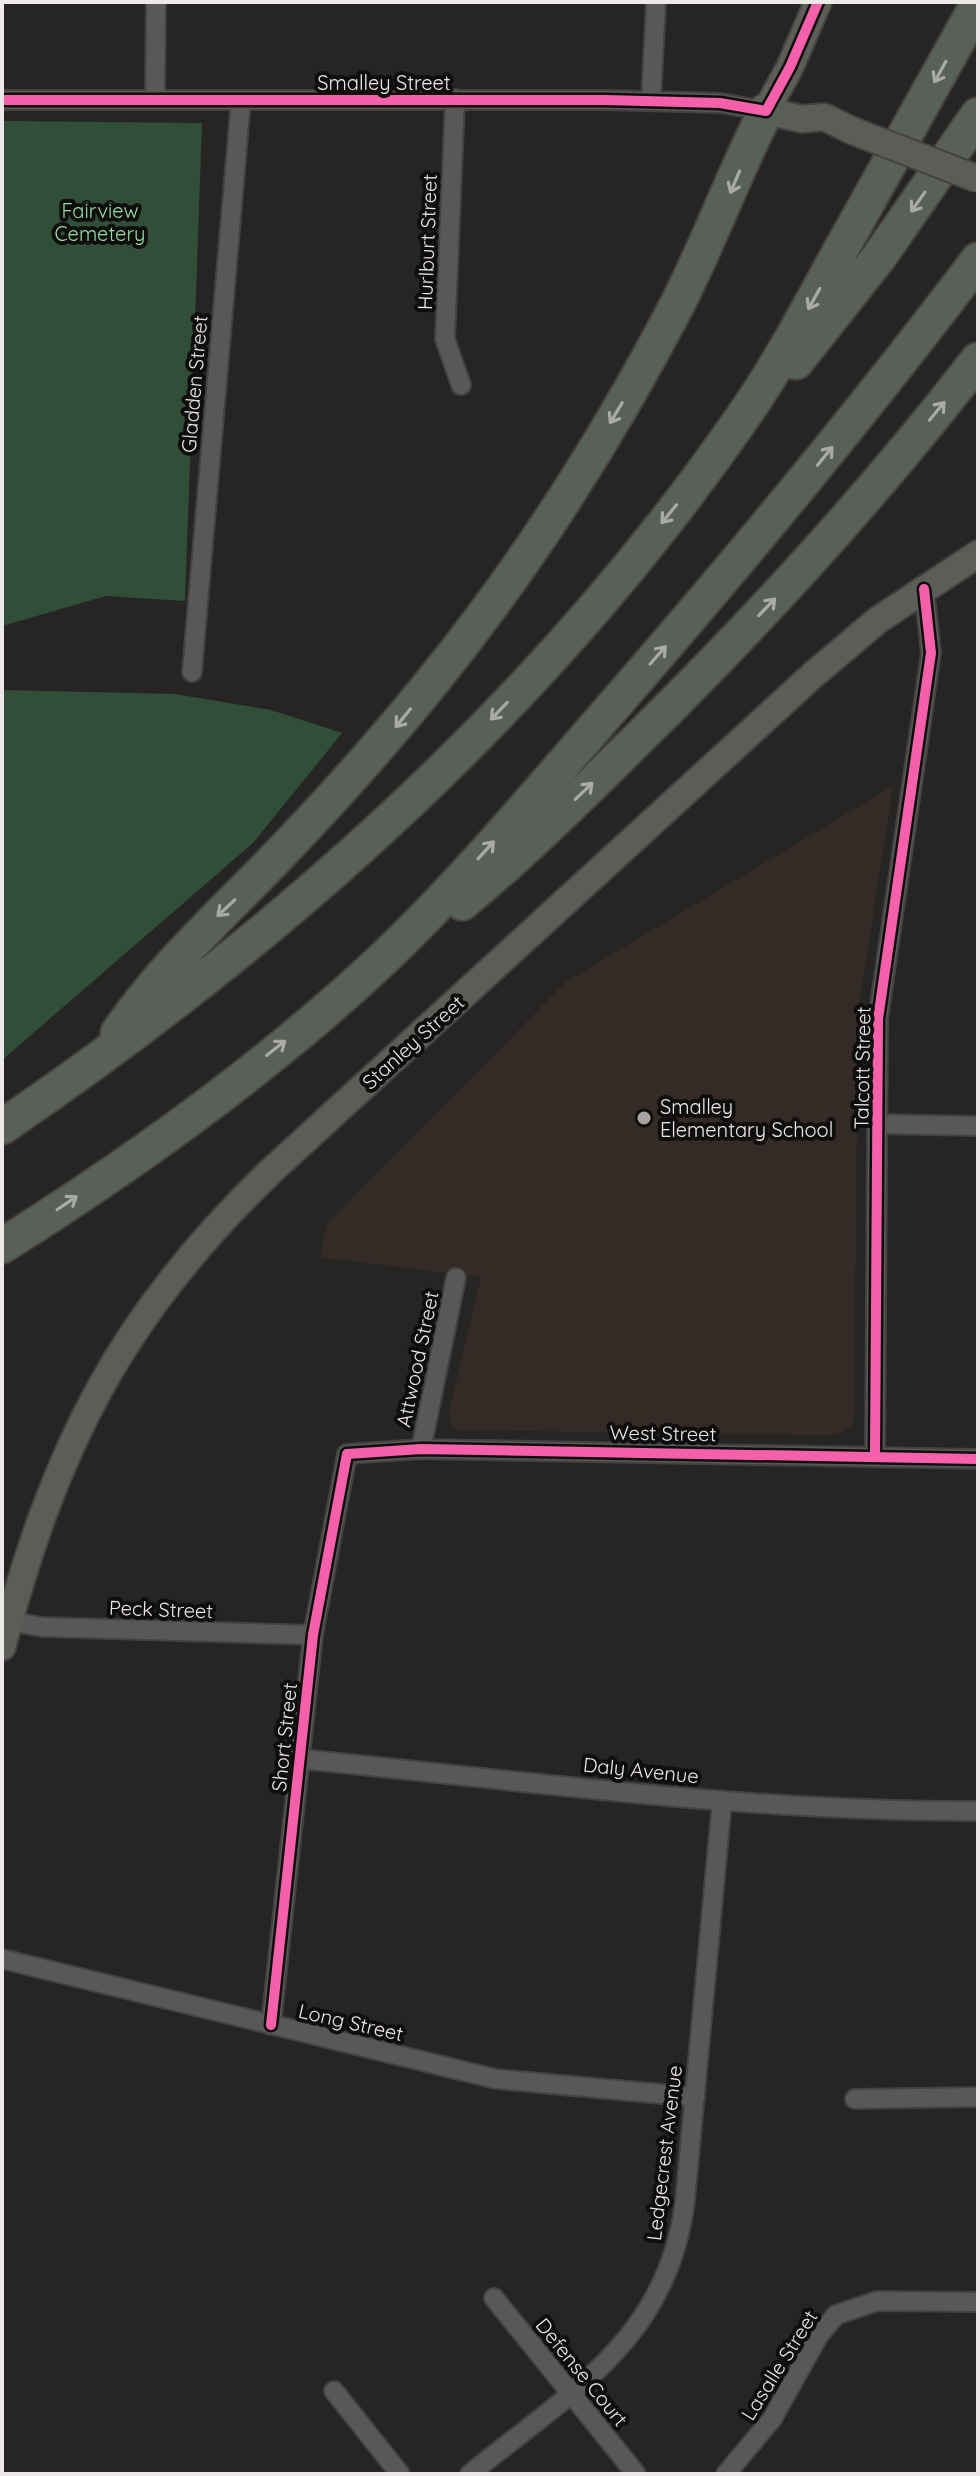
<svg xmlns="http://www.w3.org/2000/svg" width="980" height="2476" font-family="Quicksand,sans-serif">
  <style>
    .built { fill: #342b27 }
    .green { fill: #314f38 }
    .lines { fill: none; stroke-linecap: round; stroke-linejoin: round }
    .street-casing { stroke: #444241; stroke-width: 22 }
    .secondary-casing { stroke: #444241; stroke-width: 30 }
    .highway-casing { stroke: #444241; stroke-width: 38 }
    .street { stroke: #5a5857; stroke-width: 18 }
    .secondary { stroke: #5c5c59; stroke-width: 26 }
    .highway { stroke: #596057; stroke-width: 34 }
    .secondary-bridge-casing { stroke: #444241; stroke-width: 30; stroke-linecap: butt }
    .secondary-bridge { stroke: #5c5c59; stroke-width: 26 }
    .cycleway-casing { stroke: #100e0d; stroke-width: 15 }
    .cycleway { stroke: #f560ab; stroke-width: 10 }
    .oneway { stroke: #aaaba7 }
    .poi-dot { fill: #a7a4a3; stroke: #100e0d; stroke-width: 3 }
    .labels { text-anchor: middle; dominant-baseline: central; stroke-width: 8; stroke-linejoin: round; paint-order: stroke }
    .street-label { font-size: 20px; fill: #ece9e8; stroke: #100e0d }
    .park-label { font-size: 20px; fill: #92dda4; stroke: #100e0d }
    .poi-label { font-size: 20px; fill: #ece9e8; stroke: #100e0d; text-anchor: start }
  </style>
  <rect width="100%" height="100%" fill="#272523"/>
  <!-- built -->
  <polygon class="built" points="893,786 858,1012 854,1418 851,1427 836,1435 457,1430 450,1421 449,1412 481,1277 320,1257 327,1224 566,982"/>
  <!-- green -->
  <g class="green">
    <polygon points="2,121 202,123 185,601 106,596 2,626"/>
    <polygon points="2,690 175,694 271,710 342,733 253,843 2,1060"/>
  </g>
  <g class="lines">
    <!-- street casing -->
    <g class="street-casing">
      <g id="street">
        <polyline points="455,99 445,339 461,385"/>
        <polyline points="2,100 605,100 720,103 766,111"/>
        <polyline points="155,100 156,2"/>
        <polyline points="651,100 656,2"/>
        <polyline points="192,672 241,100"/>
        <polyline points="878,1124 978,1126"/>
        <polyline points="421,1449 456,1278"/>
        <polyline points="875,1456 878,1019 931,653 924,589"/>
        <polyline points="9,1621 42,1627 313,1635"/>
        <path d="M300,1759C526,1781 751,1812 978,1811"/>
        <polyline points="2,1959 496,2079 695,2097"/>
        <polyline points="271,2025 313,1635 347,1454 421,1449 978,1459"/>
        <polyline points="855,2099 978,2097"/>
        <polyline points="494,2298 636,2474"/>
        <polyline points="334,2391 400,2474"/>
        <path d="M470,2474C569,2393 668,2340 685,2201L722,1801"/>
        <polyline points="726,2474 772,2419 819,2335 836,2315 877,2301 978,2302"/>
      </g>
    </g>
    <!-- secondary casing -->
    <g class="secondary-casing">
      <g id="secondary">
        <polyline points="818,2 790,67 766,111 802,119 824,117 853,131"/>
        <path d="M2,1647C55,1448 120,1316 270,1172L813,675L878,620L978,554"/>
      </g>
    </g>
    <!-- highway casing -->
    <g class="highway-casing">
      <g id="highway">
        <polyline points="796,362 879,257 978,115"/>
        <path d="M462,903C524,852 581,795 639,738C760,619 874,494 978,360"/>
        <path d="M118,1033C163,967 220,916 275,859C330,802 382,744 432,682C526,566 609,436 678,303C710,240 734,173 766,111"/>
        <path d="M2,1127C284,935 546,701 742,418C778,367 808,310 838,255C885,171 931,87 978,4"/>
        <path d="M2,1246C134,1163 269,1066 383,959C464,882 536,795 610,710C737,564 861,415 978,260"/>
      </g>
    </g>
    <!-- street -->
    <use href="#street" class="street"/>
    <!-- secondary -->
    <use href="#secondary" class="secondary"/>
    <!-- highway -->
    <use href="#highway" class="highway"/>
    <!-- secondary-bridge casing -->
    <g class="secondary-bridge-casing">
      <polyline id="secondary-bridge" points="853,131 978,179"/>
    </g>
    <!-- secondary-bridge -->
    <use href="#secondary-bridge" class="secondary-bridge"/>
    <!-- cycleway casing -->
    <g class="cycleway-casing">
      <g id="cycleway">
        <polyline points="2,100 605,100 720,103 766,111 790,67 818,2"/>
        <polyline points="875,1456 878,1019 931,653 924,589"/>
        <polyline points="271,2025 313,1635 347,1454 421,1449 978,1459"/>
      </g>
    </g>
    <!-- cycleway -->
    <use href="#cycleway" class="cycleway"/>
  </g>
  <!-- one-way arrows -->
  <defs><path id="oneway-shaft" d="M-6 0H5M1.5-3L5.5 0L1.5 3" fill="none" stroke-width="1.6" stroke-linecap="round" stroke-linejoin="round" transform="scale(2)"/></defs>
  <g class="oneway">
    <use href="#oneway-shaft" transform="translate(940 72) rotate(119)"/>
    <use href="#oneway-shaft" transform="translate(735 182) rotate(113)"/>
    <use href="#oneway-shaft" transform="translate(918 202) rotate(125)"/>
    <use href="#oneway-shaft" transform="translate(814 299) rotate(119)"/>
    <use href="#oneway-shaft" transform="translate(937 411) rotate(-51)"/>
    <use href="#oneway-shaft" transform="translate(616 413) rotate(121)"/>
    <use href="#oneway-shaft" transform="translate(825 456) rotate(-51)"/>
    <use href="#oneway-shaft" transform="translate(669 514) rotate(129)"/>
    <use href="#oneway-shaft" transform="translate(767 607) rotate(-46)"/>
    <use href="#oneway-shaft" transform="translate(658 655) rotate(-49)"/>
    <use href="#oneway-shaft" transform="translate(499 711) rotate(134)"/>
    <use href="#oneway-shaft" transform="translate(403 718) rotate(129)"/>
    <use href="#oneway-shaft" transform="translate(584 791) rotate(-44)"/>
    <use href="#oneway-shaft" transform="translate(486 850) rotate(-48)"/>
    <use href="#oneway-shaft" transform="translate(226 908) rotate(137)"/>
    <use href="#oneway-shaft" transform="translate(276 1048) rotate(-38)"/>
    <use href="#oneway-shaft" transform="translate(67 1203) rotate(-34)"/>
  </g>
  <!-- markers -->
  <circle class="poi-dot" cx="644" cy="1118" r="8"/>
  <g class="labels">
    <!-- street labels -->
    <g class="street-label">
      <text x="384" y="82">Smalley Street</text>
      <text transform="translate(427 242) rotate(-88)">Hurlburt Street</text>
      <text transform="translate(194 384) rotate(-85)">Gladden Street</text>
      <text transform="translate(413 1042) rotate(-42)">Stanley Street</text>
      <text transform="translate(862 1068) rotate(-89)">Talcott Street</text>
      <text transform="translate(417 1359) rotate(-78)">Attwood Street</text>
      <text transform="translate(663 1433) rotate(1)">West Street</text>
      <text transform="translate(161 1609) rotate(2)">Peck Street</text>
      <text transform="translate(284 1737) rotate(-84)">Short Street</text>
      <text transform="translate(641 1770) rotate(6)">Daly Avenue</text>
      <text transform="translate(351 2022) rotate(13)">Long Street</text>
      <text transform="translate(664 2153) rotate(-83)">Ledgecrest Avenue</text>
      <text transform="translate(779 2365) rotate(-58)">Lasalle Street</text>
      <text transform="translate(582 2372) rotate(51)">Defense Court</text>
    </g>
    <!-- park labels -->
    <g class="park-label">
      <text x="100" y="210">Fairview<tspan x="100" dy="23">Cemetery</tspan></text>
    </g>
    <!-- poi labels -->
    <g class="poi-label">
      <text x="660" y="1106">Smalley<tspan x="660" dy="23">Elementary School</tspan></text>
    </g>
  </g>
  <!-- border -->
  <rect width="980" height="2476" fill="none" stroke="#ece9e8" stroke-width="8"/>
</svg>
